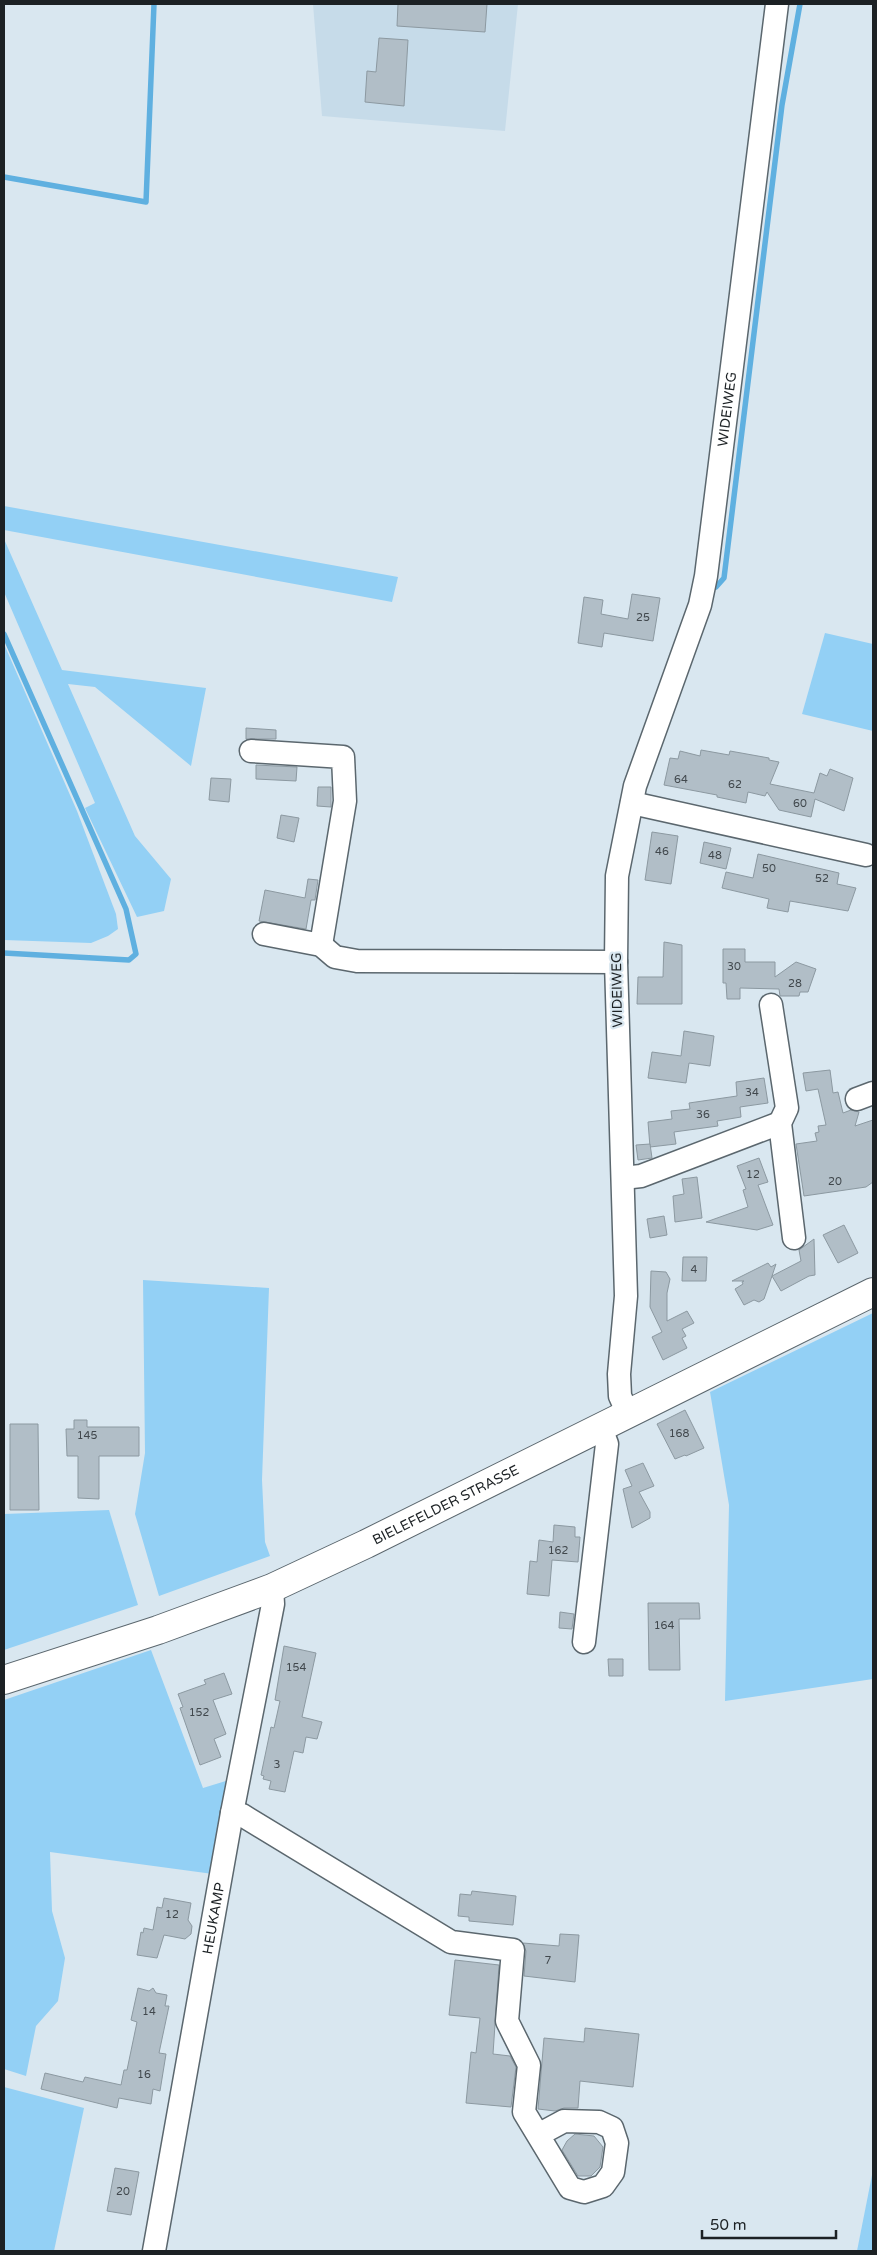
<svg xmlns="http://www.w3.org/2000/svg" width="877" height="2255" font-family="'Varela Round',sans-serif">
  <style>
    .built { fill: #c6dbe9 }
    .green { fill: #93d0f5 }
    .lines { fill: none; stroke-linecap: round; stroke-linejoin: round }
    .stream { stroke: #5fb0e0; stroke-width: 5.5 }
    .building { fill: #b1bec7; stroke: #8c99a1 }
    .minor-casing { stroke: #5b676e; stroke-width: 25 }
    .major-casing { stroke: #5b676e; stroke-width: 30 }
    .minor { stroke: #fff; stroke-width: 22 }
    .major { stroke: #fff; stroke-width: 28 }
    .labels { text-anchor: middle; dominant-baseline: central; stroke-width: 4.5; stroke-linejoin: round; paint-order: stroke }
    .number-label { font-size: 11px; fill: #41484d }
    .street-label { font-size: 14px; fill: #1c2124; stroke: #d9e7f0 }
  </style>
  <rect width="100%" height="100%" fill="#d9e7f0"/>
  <!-- built -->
  <polygon class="built" points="313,4 518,4 505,131 322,116"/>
  <!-- green -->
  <g class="green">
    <polygon points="4,506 398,577 392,602 4,530"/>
    <polygon points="4,539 62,670 206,688 191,766 95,687 68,684 135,836 171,879 164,911 137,917 85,808 95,803 4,592"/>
    <polygon points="825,633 873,644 873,731 802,714"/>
    <polygon points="4,644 77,811 116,914 118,929 108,936 91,943 4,940"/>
    <polygon points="143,1280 269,1288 262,1480 265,1542 270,1556 159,1596 135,1514 145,1453"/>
    <polygon points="873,1313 873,1679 725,1701 729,1505 710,1392"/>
    <polygon points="109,1510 138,1605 4,1650 4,1514"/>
    <polygon points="151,1650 203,1788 229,1780 213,1874 50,1852 52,1911 65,1958 58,2001 36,2026 26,2076 4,2069 4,1700"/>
    <polygon points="4,2087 84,2108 54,2251 4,2251"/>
    <polygon points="873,2170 873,2251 857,2251"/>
  </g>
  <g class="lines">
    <!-- stream -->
    <g class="stream">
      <polyline points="4,177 146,202 154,4"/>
      <polyline points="716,587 724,578 782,105 800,4"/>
      <polyline points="4,634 126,909 136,954 129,960 4,953"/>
    </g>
  </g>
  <!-- building -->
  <g class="building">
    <polygon points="398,4 487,4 485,32 397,26"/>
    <polygon points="379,38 408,40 404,106 365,102 367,71 376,72"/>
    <polygon points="632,594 660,598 653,641 604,633 602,647 578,643 584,597 603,600 601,614 628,619"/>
    <polygon points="246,728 276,730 276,739 246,739"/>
    <polygon points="701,750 729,755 730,751 769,758 769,760 779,762 770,784 814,793 820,773 827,776 830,769 853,778 844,811 815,799 811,817 779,810 767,792 765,796 748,792 746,803 717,797 717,795 664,785 670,758 678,759 680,751 700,756"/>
    <polygon points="256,765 297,767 296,781 256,779"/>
    <polygon points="211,778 231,779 229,802 209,800"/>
    <polygon points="318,787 331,787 331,807 317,806"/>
    <polygon points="281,815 299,818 294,842 277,838"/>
    <polygon points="652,832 678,836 671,884 645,880"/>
    <polygon points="704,842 731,848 726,869 700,863"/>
    <polygon points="758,854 839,873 837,884 856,888 848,911 790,901 788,912 767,908 769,899 722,888 726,872 753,878"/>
    <polygon points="308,879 318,880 315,900 311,900 306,929 259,921 265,890 305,898"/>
    <polygon points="664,942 682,945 682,1004 637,1004 638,977 663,977"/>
    <polygon points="723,949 745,949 745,962 775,962 775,977 796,962 816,969 808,992 800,992 799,996 780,996 779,989 740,988 740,999 727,999 726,983 723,983"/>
    <polygon points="684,1031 714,1036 710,1066 689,1063 686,1083 648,1078 652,1052 681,1056"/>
    <polygon points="830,1070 833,1093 838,1092 843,1113 851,1110 859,1112 855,1126 873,1120 873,1182 866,1187 804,1196 796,1144 817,1141 815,1133 819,1132 818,1126 826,1125 818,1089 806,1091 803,1073"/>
    <polygon points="764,1078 768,1103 740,1107 741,1117 717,1121 718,1126 674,1132 676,1144 650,1147 648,1122 672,1119 671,1111 690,1109 689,1103 737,1096 736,1082"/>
    <polygon points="650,1144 652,1158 638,1160 636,1145"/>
    <polygon points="759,1158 768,1182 758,1185 773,1225 757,1230 706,1222 748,1207 743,1190 746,1189 737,1166"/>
    <polygon points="697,1177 702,1218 675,1222 673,1196 684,1194 682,1179"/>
    <polygon points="664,1216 667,1235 650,1238 647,1219"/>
    <polygon points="844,1225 858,1253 838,1263 823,1235"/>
    <polygon points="814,1239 815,1275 809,1276 781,1291 772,1276 764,1299 759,1302 754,1300 744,1305 735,1289 743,1284 742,1282 744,1281 732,1281 768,1263 771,1267 776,1264 772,1276 801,1261 799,1250"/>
    <polygon points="683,1257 707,1257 706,1281 682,1281"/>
    <polygon points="651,1271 666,1272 670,1279 667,1293 667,1321 687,1311 694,1323 682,1329 686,1336 682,1338 687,1348 663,1360 652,1337 662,1332 650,1307"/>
    <polygon points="685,1410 704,1448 686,1456 685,1455 675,1459 657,1424"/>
    <polygon points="74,1420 87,1420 87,1427 139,1427 139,1456 99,1456 99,1499 78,1498 78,1456 67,1456 66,1429 74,1429"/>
    <polygon points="10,1424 38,1424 39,1510 10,1510"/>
    <polygon points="643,1463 654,1486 639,1492 650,1512 650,1518 632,1528 623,1489 632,1486 625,1470"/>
    <polygon points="554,1525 575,1527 575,1537 580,1537 578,1562 552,1560 549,1596 527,1594 530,1561 537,1562 539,1540 553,1542"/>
    <polygon points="648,1603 699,1603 700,1619 679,1619 680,1670 649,1670"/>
    <polygon points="560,1612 574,1614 572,1629 559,1628"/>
    <polygon points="284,1646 316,1653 302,1717 322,1722 317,1739 306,1737 303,1753 294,1751 285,1792 269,1789 271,1781 263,1779 264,1776 261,1775 271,1727 274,1728 280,1701 275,1700"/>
    <polygon points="608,1659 623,1659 623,1676 609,1676"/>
    <polygon points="224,1673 232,1694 213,1700 226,1734 214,1739 221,1757 200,1765 180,1708 183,1707 178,1694 206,1684 204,1680"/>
    <polygon points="472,1891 516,1896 513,1925 469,1921 469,1917 458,1916 460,1894 471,1895"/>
    <polygon points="164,1898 191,1903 188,1920 192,1926 191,1934 185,1939 164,1935 157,1958 137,1955 141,1932 143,1933 144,1928 153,1930 157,1907 162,1908"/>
    <polygon points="560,1934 579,1935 575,1982 524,1976 526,1951 523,1943 559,1946"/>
    <polygon points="455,1960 499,1965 493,2054 510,2056 516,2067 511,2107 466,2103 471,2052 476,2053 480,2018 449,2015"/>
    <polygon points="138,1988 149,1991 153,1988 156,1993 167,1995 165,2006 169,2006 159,2053 166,2054 160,2091 153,2089 151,2104 119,2098 117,2108 41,2089 45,2073 83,2082 85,2077 121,2085 124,2070 127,2070 137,2022 131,2020"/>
    <polygon points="585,2028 639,2034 633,2087 580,2081 578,2108 564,2108 555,2111 538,2109 544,2038 584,2042"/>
    <polygon points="575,2134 594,2136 603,2147 600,2167 591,2176 578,2176 562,2150 567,2141"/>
    <polygon points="115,2168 139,2172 131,2215 107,2211"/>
  </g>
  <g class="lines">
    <!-- minor casing -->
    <g class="minor-casing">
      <g id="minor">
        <polyline points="251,751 343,757 345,801 321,945"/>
        <polyline points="632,803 866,855"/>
        <polyline points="264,934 321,945 335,957 357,961 616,962"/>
        <polyline points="771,1005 787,1108 780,1123 794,1238"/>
        <polyline points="857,1099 873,1093"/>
        <polyline points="623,1178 641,1176 780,1123"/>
        <path id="s1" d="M628,1414L620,1396L619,1374L626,1296L616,962L617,876L635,786L700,605L706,576L777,4"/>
        <polyline points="584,1642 607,1444 601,1428"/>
        <polyline points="232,1813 242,1815 451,1942 513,1950 507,2021 529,2065 524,2112 570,2188 584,2192 603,2186 613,2172 617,2143 612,2128 599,2122 564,2121 538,2135"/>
        <path id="s2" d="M154,2251L232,1813L273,1604L272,1588"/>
      </g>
    </g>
    <!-- major casing -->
    <g class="major-casing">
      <g id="major">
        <path id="s3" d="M4,1680L158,1630L272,1588L366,1544L873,1292"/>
      </g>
    </g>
    <!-- minor -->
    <use href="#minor" class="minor"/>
    <!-- major -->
    <use href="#major" class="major"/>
  </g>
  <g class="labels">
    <!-- number labels -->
    <g class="number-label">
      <text x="643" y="617">25</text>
      <text x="681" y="779">64</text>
      <text x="735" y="784">62</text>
      <text x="800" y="803">60</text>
      <text x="662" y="851">46</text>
      <text x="715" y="855">48</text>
      <text x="769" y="868">50</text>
      <text x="822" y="878">52</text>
      <text x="734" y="966">30</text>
      <text x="795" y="983">28</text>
      <text x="752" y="1092">34</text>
      <text x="703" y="1114">36</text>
      <text x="753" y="1174">12</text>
      <text x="835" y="1181">20</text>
      <text x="694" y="1269">4</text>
      <text x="679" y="1433">168</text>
      <text x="87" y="1435">145</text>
      <text x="558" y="1550">162</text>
      <text x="664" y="1625">164</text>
      <text x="296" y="1667">154</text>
      <text x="199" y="1712">152</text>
      <text x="277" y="1764">3</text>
      <text x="172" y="1914">12</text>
      <text x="548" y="1960">7</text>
      <text x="149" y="2011">14</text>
      <text x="144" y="2074">16</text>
      <text x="123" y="2191">20</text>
    </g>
    <!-- street labels -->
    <g class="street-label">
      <text stroke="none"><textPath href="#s1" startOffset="1022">WIDEIWEG</textPath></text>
      <text transform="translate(617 990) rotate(-91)">WIDEIWEG</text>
      <text stroke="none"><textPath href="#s3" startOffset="476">BIELEFELDER STRASSE</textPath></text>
      <text stroke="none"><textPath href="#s2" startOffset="338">HEUKAMP</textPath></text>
    </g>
  </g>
  <!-- border -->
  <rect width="877" height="2255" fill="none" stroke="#1c2124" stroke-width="10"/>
  <!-- scale -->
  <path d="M702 2230v8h134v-8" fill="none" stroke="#1c2124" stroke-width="2.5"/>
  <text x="710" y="2230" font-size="15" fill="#1c2124" stroke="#d9e7f0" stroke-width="4" paint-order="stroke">50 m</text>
</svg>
